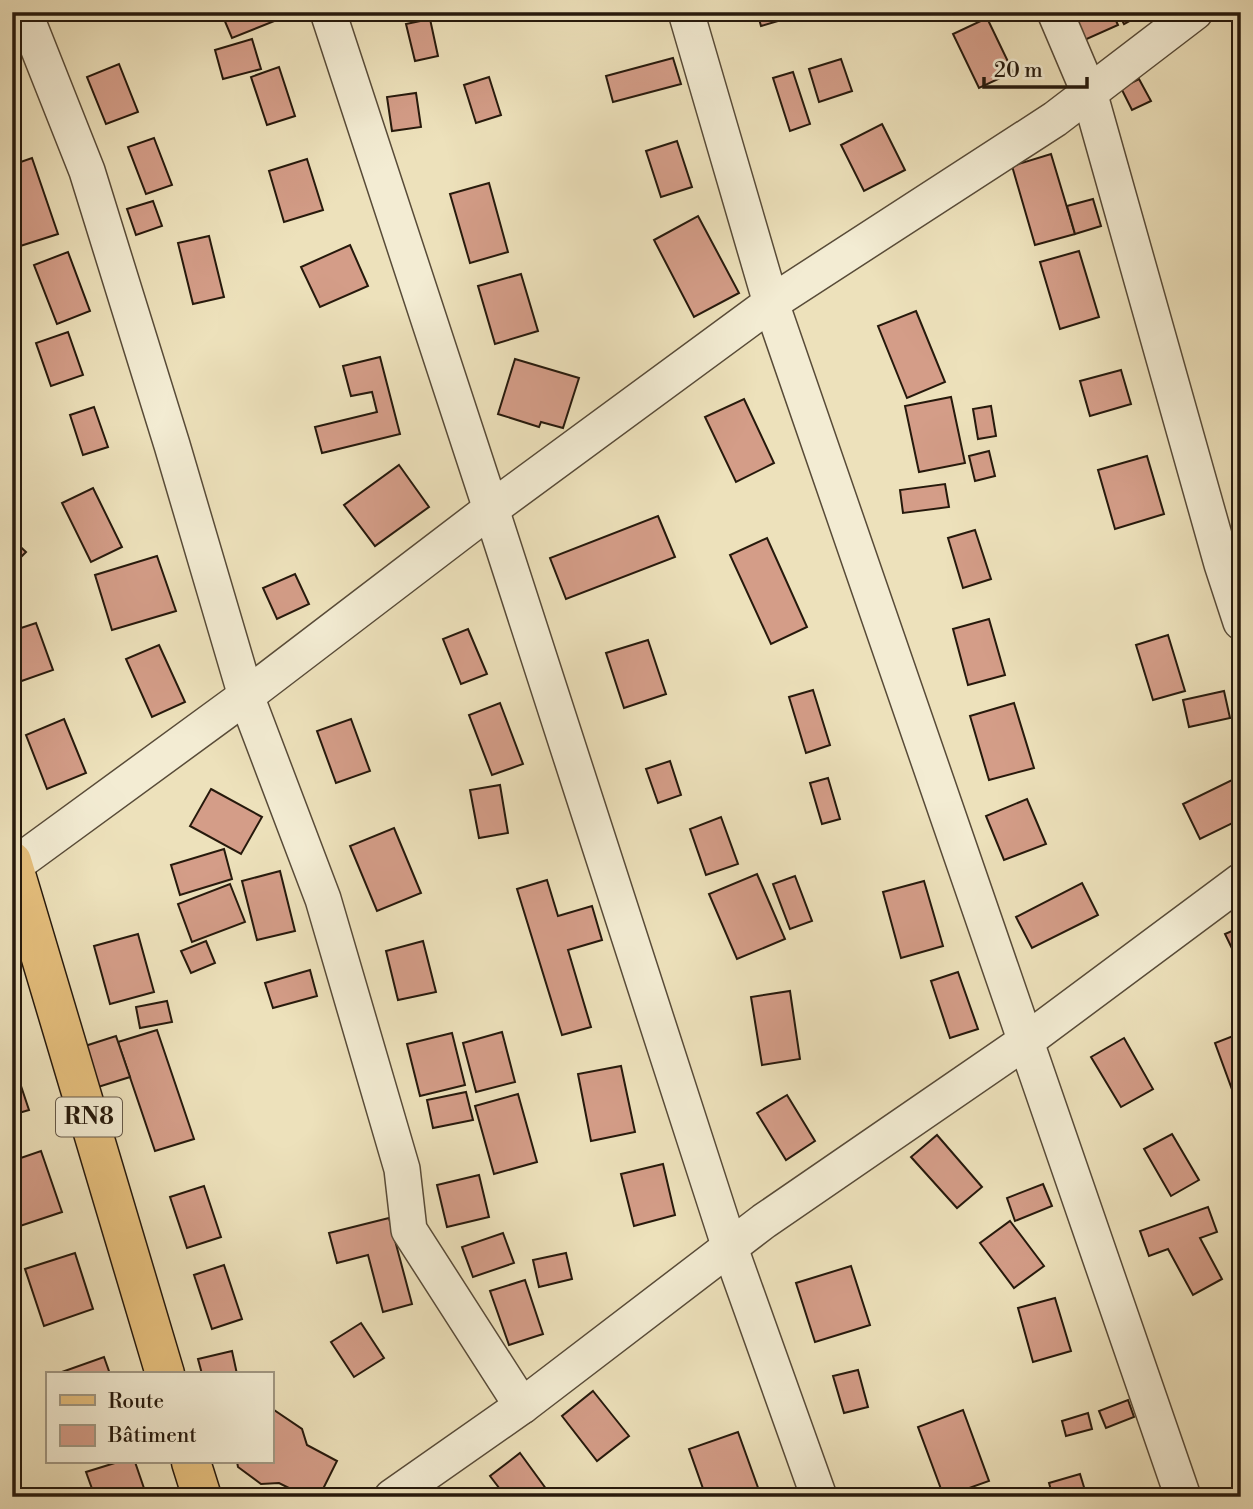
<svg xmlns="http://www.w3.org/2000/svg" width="1253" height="1509" font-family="'Libre Bodoni',serif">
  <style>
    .building { fill: #d49d88; stroke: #26190c; stroke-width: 2 }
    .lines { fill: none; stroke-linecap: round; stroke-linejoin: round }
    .minor-casing { stroke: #584b38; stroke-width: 38 }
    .major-casing { stroke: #26190c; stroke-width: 41 }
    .minor { stroke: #f3ecd3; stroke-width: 35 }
    .major { stroke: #e6c07e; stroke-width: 38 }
    .labels { text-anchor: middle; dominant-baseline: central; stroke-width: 5; stroke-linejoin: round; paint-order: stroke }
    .shield { fill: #f3ecd3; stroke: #645848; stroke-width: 2 }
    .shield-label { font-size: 23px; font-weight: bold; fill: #26190c }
  </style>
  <rect width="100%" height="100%" fill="#ede1bb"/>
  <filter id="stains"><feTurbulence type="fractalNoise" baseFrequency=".00286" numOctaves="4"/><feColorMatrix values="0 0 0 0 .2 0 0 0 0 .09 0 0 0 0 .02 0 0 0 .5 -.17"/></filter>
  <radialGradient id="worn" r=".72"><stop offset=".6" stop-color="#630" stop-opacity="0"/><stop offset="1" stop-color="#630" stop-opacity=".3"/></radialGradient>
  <!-- building -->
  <g class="building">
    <polygon points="221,12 274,12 277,20 232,38"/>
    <polygon points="757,12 786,12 788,18 761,26"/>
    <polygon points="1066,12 1112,12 1118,25 1080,42"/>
    <polygon points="1118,12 1141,12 1142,14 1124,24"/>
    <polygon points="987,18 1013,72 979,88 953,34"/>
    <polygon points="430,19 438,56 415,61 406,24"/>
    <polygon points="252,39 261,69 223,79 215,50"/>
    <polygon points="673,58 681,84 613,102 606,76"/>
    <polygon points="841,59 852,91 819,102 809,69"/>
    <polygon points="119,64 138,112 106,124 87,77"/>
    <polygon points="279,67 295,116 267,125 251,77"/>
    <polygon points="793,72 810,124 790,131 773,78"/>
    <polygon points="489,77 501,115 476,123 464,85"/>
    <polygon points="1139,79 1151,101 1132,110 1121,88"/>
    <polygon points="416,93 421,127 392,131 387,97"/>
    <polygon points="882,124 905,170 864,191 841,145"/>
    <polygon points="154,138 172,185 146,194 128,147"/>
    <polygon points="677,141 692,187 661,197 646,151"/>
    <polygon points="1051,154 1075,234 1035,245 1012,166"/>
    <polygon points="32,158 58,234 14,248 12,244 12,165"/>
    <polygon points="307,159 323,210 284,222 269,171"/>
    <polygon points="489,183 508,252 470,263 450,194"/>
    <polygon points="1093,199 1101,226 1075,234 1067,206"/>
    <polygon points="153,201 162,226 136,235 127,209"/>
    <polygon points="698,216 739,293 694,317 654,240"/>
    <polygon points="209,236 224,297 193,304 178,243"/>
    <polygon points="350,245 368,286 320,307 301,267"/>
    <polygon points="1079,251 1099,317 1060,329 1040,262"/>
    <polygon points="68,252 90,311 57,324 34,265"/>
    <polygon points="521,274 538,331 495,344 478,286"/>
    <polygon points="916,311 945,382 907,398 878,326"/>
    <polygon points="68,332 83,375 51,386 36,343"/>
    <polygon points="380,357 400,434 322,453 315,427 377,412 372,392 351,396 343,366"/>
    <polygon points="515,359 579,378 563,428 541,422 539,427 498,414"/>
    <polygon points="1121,370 1131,404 1090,416 1080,381"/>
    <polygon points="951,397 965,463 919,472 905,406"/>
    <polygon points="744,399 774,463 736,482 705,417"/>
    <polygon points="991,406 996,436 978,439 973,409"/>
    <polygon points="94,407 108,447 83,455 70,415"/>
    <polygon points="989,451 995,476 975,481 969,456"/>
    <polygon points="1147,456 1164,514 1115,529 1098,470"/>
    <polygon points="399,465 429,507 375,546 344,505"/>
    <polygon points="945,484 949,507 903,513 900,490"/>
    <polygon points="93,488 122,547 91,562 62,503"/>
    <polygon points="658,516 675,557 566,599 550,558"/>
    <polygon points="975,530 991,579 963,588 948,538"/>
    <polygon points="767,538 807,627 771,644 730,555"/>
    <polygon points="12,539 26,552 12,566"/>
    <polygon points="157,556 176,611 112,630 95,575"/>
    <polygon points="295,574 309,604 277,619 263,588"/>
    <polygon points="989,619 1005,675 968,685 953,629"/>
    <polygon points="36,623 53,670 13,684 12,631"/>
    <polygon points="468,629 487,674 461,684 443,639"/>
    <polygon points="1168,635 1185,691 1153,700 1136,645"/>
    <polygon points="648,640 666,694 624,708 606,653"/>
    <polygon points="159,645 185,702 152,717 126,659"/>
    <polygon points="813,690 830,745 806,753 789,697"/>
    <polygon points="1224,691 1230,718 1189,727 1183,700"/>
    <polygon points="500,703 523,764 492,775 469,715"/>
    <polygon points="1014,703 1034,768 989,780 970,716"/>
    <polygon points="64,719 86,773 47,789 26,735"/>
    <polygon points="351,719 370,771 336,783 317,731"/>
    <polygon points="670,761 681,795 658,803 646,769"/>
    <polygon points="828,778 840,819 822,824 810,783"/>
    <polygon points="1232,780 1241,797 1241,819 1200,839 1183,804"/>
    <polygon points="500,785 508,833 479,838 470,790"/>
    <polygon points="211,789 262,817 241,854 190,826"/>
    <polygon points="1027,799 1046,844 1004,860 986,816"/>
    <polygon points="721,817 738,864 706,875 690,829"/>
    <polygon points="394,828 421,893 377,911 350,846"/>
    <polygon points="224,849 232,879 180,895 171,865"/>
    <polygon points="280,871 295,931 257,940 242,881"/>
    <polygon points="757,874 785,939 737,959 709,894"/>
    <polygon points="795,876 812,921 790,929 773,884"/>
    <polygon points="547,880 558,916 592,906 602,940 568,950 591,1027 562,1035 517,889"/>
    <polygon points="924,881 943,946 901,958 883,892"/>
    <polygon points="1082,883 1098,915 1032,948 1016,917"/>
    <polygon points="230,884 245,922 192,942 178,904"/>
    <polygon points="1241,927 1241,967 1225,934"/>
    <polygon points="138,934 154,992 110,1004 94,946"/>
    <polygon points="206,941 215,963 191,973 181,951"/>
    <polygon points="423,941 436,992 398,1000 386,951"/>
    <polygon points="310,970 317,996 273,1008 265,983"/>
    <polygon points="958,972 978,1029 950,1038 931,981"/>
    <polygon points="790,991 800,1059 762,1065 751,997"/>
    <polygon points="167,1001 172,1022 140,1028 136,1007"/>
    <polygon points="157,1030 194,1139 155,1151 118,1042"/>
    <polygon points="502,1032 515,1082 476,1092 463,1043"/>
    <polygon points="452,1033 465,1085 420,1096 407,1044"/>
    <polygon points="1241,1033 1241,1102 1237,1103 1215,1043"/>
    <polygon points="116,1036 130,1077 98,1087 85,1046"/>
    <polygon points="1124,1038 1153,1089 1121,1107 1091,1057"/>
    <polygon points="12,1059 29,1110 12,1115"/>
    <polygon points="621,1066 635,1132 591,1141 578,1074"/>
    <polygon points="466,1092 473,1120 433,1128 427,1100"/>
    <polygon points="518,1094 537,1162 494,1174 475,1106"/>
    <polygon points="787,1095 815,1141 786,1160 757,1113"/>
    <polygon points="1241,1113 1241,1139 1234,1115"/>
    <polygon points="1172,1134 1199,1180 1171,1196 1144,1149"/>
    <polygon points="937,1135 982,1187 957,1208 911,1157"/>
    <polygon points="41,1151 62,1212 17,1227 12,1214 12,1161"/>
    <polygon points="663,1164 675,1215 634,1226 621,1174"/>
    <polygon points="479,1175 489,1217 447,1227 437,1185"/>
    <polygon points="1043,1184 1052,1206 1015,1221 1007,1198"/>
    <polygon points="204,1186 221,1237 187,1248 170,1197"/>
    <polygon points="1208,1207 1217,1232 1200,1238 1222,1279 1193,1295 1168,1249 1149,1256 1140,1231"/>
    <polygon points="389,1218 412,1304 383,1312 368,1255 337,1263 329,1233"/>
    <polygon points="1010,1221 1044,1266 1014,1288 980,1243"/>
    <polygon points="503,1233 514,1263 473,1277 462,1247"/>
    <polygon points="75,1253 93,1309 44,1326 25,1269"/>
    <polygon points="566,1253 572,1279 539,1287 533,1260"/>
    <polygon points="224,1265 242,1319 212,1329 194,1275"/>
    <polygon points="851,1266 870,1325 815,1342 796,1283"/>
    <polygon points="525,1280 543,1334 509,1345 490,1291"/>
    <polygon points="1055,1298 1071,1351 1033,1362 1018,1308"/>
    <polygon points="361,1323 384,1358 354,1377 331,1342"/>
    <polygon points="232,1351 237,1374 202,1374 198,1359"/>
    <polygon points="104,1357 110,1374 59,1374 59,1373"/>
    <polygon points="858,1370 868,1407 844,1413 833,1376"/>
    <polygon points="593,1391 629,1436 597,1461 562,1416"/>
    <polygon points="1128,1400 1134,1417 1106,1428 1099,1411"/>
    <polygon points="271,1410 274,1410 302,1429 307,1445 337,1461 319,1497 307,1497 279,1483 261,1484 238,1467 237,1462 271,1462"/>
    <polygon points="963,1410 989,1481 944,1497 918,1427"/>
    <polygon points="1241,1411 1241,1445 1233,1413"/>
    <polygon points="1088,1413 1092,1429 1066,1436 1062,1421"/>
    <polygon points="738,1432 761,1496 706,1497 689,1449"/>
    <polygon points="520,1453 552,1497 506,1497 490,1476"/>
    <polygon points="118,1462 135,1462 147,1497 95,1497 86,1472"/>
    <polygon points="1080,1474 1087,1497 1053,1497 1049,1483"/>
  </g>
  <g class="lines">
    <!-- minor casing -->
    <g class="minor-casing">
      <g id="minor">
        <polyline points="24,12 87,171 172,445 246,696 323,899 402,1169 409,1230 522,1406"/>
        <polyline points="328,12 491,509 730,1248 819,1497"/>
        <polyline points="686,12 771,303 1183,1497"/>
        <polyline points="1055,12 1089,92 1222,564 1241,622"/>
        <polyline points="12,867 246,696 491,509 771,303 1055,119 1195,12"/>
        <polyline points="392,1497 522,1406 764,1221 1026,1041 1241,881"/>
      </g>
    </g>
    <!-- major casing -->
    <g class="major-casing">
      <g id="major">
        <polyline points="12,861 165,1374"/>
        <polyline points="191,1462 202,1497"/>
      </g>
    </g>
    <!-- minor -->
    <use href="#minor" class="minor"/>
    <!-- major -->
    <use href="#major" class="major"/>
  </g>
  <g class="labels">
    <!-- shield labels -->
    <rect class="shield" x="56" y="1097.5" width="66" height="39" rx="5"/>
    <g class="shield-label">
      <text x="89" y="1117">RN8</text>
    </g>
  </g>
  <!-- margin -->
  <rect width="1253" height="1509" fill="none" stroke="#ede1bb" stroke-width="42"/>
  <rect x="14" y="14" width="1225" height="1481" fill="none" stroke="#26190c" stroke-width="3.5"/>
  <rect x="21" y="21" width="1211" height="1467" fill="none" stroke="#26190c" stroke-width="2"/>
  <!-- legend -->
  <rect x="46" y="1372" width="228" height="91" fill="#f3ecd3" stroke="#a19883" stroke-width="2"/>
  <rect x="60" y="1395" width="35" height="10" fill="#e6c07e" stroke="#a19883" stroke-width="2"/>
  <text x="108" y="1408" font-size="21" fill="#26190c">Route</text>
  <rect x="60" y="1425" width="35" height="21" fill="#d49d88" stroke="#a19883" stroke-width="2"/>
  <text x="108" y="1442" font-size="21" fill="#26190c">Bâtiment</text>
  <!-- scale -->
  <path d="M984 77v10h103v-10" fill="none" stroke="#26190c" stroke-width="3.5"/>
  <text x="994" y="77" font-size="21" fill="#26190c" stroke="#f3ecd3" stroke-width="5" paint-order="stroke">20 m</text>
  <rect width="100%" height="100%" filter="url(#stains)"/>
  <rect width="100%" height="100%" fill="url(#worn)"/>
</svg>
